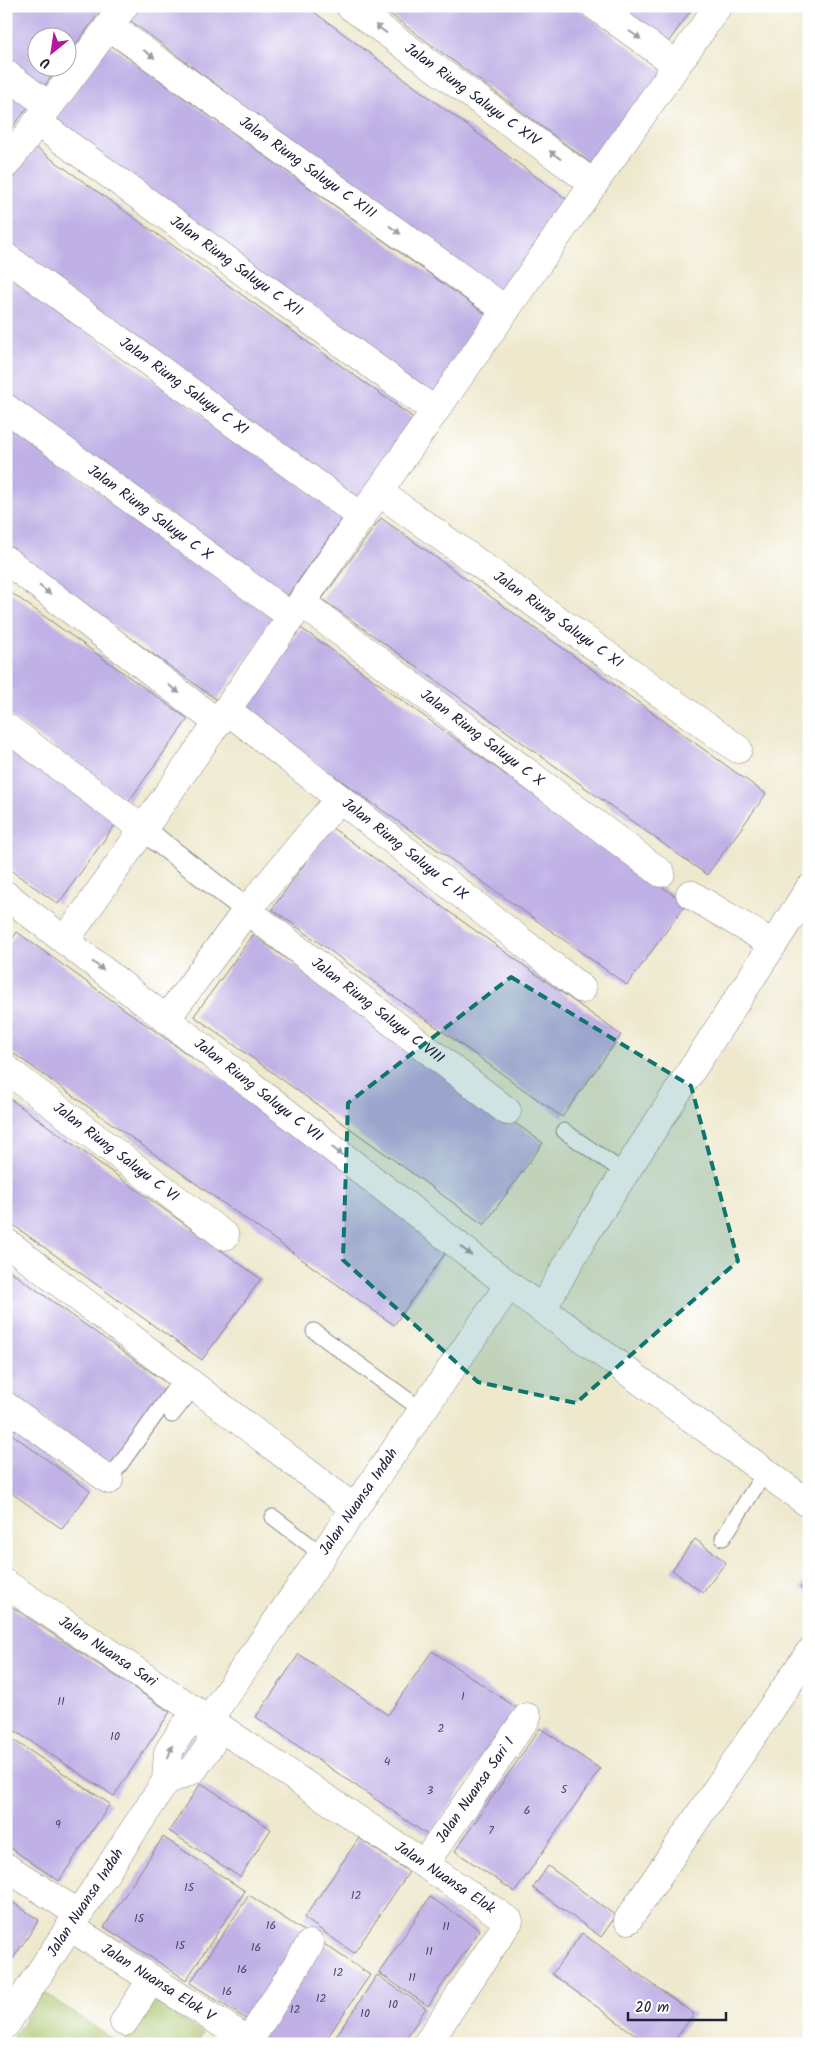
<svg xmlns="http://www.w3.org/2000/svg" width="815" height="2050" font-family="Kalam,sans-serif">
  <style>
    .green { fill: #a7c46b; stroke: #647353 }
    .building { fill: #bfb0e5 }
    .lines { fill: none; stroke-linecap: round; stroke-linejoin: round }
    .service-casing { stroke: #888584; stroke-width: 17 }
    .pedestrian-casing { stroke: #888584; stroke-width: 24 }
    .minor-casing { stroke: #888584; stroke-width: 29 }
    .service { stroke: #fff; stroke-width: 15 }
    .pedestrian { stroke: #fff; stroke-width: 22 }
    .minor { stroke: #fff; stroke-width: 28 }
    .oneway { fill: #9c9ca7 }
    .marked { fill: #0f766e; fill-opacity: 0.2; stroke: #0f766e; stroke-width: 4; stroke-dasharray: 10 6; stroke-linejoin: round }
    .labels { text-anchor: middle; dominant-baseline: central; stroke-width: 5; stroke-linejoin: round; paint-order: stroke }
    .number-label { font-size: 12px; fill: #494666 }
    .street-label { font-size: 15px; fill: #22223b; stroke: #fff }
  </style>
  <rect width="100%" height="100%" fill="#fff"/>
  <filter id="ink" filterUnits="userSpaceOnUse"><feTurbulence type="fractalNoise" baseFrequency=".02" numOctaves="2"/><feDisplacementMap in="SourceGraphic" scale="10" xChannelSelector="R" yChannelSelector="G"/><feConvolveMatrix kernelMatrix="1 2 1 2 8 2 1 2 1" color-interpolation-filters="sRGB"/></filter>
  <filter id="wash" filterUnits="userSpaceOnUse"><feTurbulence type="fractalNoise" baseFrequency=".0096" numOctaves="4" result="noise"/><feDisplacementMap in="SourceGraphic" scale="20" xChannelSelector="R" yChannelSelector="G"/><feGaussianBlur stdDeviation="1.12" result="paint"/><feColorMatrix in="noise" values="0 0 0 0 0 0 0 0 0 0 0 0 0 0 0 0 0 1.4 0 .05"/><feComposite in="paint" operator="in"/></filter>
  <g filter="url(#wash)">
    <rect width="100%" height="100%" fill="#eee8cc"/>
    <!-- green -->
    <g class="green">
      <polygon points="43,1992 120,2044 9,2044"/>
      <polygon points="153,2000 203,2034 196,2044 124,2044"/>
    </g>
    <g id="blocks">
      <!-- building -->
      <g class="building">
        <polygon points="6,6 104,6 68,55 68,38 38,38 38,68 58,68 41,90 6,64"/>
        <polygon points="125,6 306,6 570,202 500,296 120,13"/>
        <polygon points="379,6 574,6 664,73 595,166"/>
        <polygon points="605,6 694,6 664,48"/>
        <polygon points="109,44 494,320 435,402 50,126"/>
        <polygon points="6,91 28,107 6,136"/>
        <polygon points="35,147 421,423 362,504 6,250 6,188"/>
        <polygon points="6,274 344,516 286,598 6,397"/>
        <polygon points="6,425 276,618 217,700 6,549"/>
        <polygon points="381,518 766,794 707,875 322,599"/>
        <polygon points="6,589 188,719 129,801 6,713"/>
        <polygon points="301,628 686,904 627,985 242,710"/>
        <polygon points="6,743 117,822 58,904 6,867"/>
        <polygon points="331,827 621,1035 562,1117 272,909"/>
        <polygon points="17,932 452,1244 394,1325 6,1048 6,948"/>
        <polygon points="253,935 543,1143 484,1225 194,1016"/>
        <polygon points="6,1096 261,1279 202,1360 6,1220"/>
        <polygon points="6,1268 172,1387 114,1469 6,1392"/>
        <polygon points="6,1430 90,1491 62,1529 6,1489"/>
        <polygon points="695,1539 726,1562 703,1593 672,1570"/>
        <polygon points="809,1576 809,1594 800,1588"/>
        <polygon points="6,1603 170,1712 114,1796 6,1725"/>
        <polygon points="432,1651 517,1708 429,1836 256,1717 299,1654 388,1715"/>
        <polygon points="540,1728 600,1769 515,1892 455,1851"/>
        <polygon points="190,1731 205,1741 188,1765 173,1754"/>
        <polygon points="6,1735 110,1804 59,1881 6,1845"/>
        <polygon points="201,1783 271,1829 240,1877 169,1831"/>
        <polygon points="163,1837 245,1891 186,1980 104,1927"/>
        <polygon points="359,1838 409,1872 354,1953 304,1918"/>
        <polygon points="548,1866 616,1916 601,1937 533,1888"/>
        <polygon points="249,1895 307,1933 249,2021 190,1983"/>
        <polygon points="430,1897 480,1930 428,2006 379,1973"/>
        <polygon points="6,1898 39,1920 6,1969"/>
        <polygon points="582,1933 694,2014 672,2044 648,2044 552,1974"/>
        <polygon points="324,1944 370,1975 323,2044 257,2044"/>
        <polygon points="377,1975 426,2008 402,2044 331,2044"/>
      </g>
    </g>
  </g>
  <g filter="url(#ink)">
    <use href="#blocks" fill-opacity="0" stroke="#888584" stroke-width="1"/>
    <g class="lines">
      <!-- service casing -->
      <g class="service-casing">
        <g id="service">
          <polyline points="564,1131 625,1173"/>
          <polyline points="314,1331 423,1411"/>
          <polyline points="172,1415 195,1386"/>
          <polyline points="109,1480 182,1378"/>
          <polyline points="273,1517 323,1555"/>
          <polyline points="723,1538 765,1472"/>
        </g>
      </g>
      <!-- pedestrian casing -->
      <g class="pedestrian-casing">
        <polyline id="pedestrian" points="144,830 247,910"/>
      </g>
      <!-- minor casing -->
      <g class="minor-casing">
        <g id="minor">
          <path id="s1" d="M350,6L594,184"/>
          <polyline points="595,6 677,65"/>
          <path id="s2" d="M109,26L506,310"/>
          <polyline points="6,74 49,106"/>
          <path id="s3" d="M37,122L435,411"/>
          <polyline points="6,164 124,6"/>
          <path id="s4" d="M6,257L362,517"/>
          <path id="s5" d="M6,408L292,617"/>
          <path id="s6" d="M379,492L738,749"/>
          <polyline points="6,560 218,723"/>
          <path id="s7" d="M302,603L661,873"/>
          <path id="s8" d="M227,710L582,989"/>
          <polyline points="6,727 144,830"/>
          <polyline points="690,894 773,944"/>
          <path id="s9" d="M6,895L509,1285L809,1504"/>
          <path id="s10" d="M247,910L507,1111"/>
          <polyline points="65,941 718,6"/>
          <polyline points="166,1019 247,910 339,799"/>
          <path id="s11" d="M6,1069L225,1236"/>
          <polyline points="6,1242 355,1509"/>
          <polyline points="542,1309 586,1233 809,889"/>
          <polyline points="6,1406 109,1480"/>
          <path id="s12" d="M6,1584L509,1921L427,2044"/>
          <path id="s13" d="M209,1719L509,1285"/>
          <polyline points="166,1781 193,1770 211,1744 209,1719"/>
          <path id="s14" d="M424,1864L527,1717"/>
          <polyline points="6,1867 79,1914"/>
          <polyline points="628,1920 809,1653"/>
          <path id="s15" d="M70,1927L249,2041L310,1944"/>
          <polyline points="124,2022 152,1979"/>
          <path id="s16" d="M6,2024L166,1781L168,1752L184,1727L209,1719"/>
        </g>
      </g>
      <!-- service -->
      <use href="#service" class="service"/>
      <!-- pedestrian -->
      <use href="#pedestrian" class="pedestrian"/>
      <!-- minor -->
      <use href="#minor" class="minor"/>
    </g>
    <!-- one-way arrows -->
    <defs><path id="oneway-solid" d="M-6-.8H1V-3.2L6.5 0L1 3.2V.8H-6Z" transform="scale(1.25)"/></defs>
    <g class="oneway">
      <use href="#oneway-solid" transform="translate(381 29) rotate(-144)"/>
      <use href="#oneway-solid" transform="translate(635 35) rotate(35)"/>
      <use href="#oneway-solid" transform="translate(149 54) rotate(36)"/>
      <use href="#oneway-solid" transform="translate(555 155) rotate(-144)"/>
      <use href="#oneway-solid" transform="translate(395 230) rotate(36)"/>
      <use href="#oneway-solid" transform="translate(45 590) rotate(38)"/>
      <use href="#oneway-solid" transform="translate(174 689) rotate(38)"/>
      <use href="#oneway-solid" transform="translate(98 966) rotate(38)"/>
      <use href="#oneway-solid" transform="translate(337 1151) rotate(38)"/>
      <use href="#oneway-solid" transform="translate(466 1251) rotate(38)"/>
      <use href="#oneway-solid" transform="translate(170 1752) rotate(-71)"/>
    </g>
  </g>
  <!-- marked area -->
  <path class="marked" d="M511,977L691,1086L738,1261L576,1403L478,1382L343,1260L348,1103Z"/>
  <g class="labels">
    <!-- number labels -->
    <g class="number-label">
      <text x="463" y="1696">1</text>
      <text x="61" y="1701">11</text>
      <text x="441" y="1728">2</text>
      <text x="115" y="1736">10</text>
      <text x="387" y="1761">4</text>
      <text x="564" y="1789">5</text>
      <text x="430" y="1790">3</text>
      <text x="527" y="1810">6</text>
      <text x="58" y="1824">9</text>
      <text x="491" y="1830">7</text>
      <text x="189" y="1887">15</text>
      <text x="356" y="1895">12</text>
      <text x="139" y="1918">15</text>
      <text x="271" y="1925">16</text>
      <text x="446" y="1926">11</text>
      <text x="180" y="1945">15</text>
      <text x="256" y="1947">16</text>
      <text x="429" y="1951">11</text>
      <text x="242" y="1969">16</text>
      <text x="338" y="1972">12</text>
      <text x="412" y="1977">11</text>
      <text x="227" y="1991">16</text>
      <text x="321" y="1998">12</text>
      <text x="393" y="2004">10</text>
      <text x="295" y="2009">12</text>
      <text x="365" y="2013">10</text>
    </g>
    <!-- street labels -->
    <g class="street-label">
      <text stroke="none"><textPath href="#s1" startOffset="151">Jalan Riung Saluyu C XIV</textPath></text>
      <text stroke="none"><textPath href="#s2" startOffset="244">Jalan Riung Saluyu C XIII</textPath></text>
      <text stroke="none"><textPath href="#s3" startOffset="246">Jalan Riung Saluyu C XII</textPath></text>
      <text stroke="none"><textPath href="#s4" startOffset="220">Jalan Riung Saluyu C XI</textPath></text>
      <text stroke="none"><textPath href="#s5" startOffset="178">Jalan Riung Saluyu C X</textPath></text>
      <text stroke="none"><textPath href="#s6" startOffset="220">Jalan Riung Saluyu C XI</textPath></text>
      <text stroke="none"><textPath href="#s7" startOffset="225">Jalan Riung Saluyu C X</textPath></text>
      <text stroke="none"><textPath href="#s8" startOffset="226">Jalan Riung Saluyu C IX</textPath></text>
      <text stroke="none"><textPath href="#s10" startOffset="165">Jalan Riung Saluyu C VIII</textPath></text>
      <text stroke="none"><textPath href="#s9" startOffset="319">Jalan Riung Saluyu C VII</textPath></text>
      <text stroke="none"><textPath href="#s11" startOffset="138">Jalan Riung Saluyu C VI</textPath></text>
      <text stroke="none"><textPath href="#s13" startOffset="264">Jalan Nuansa Indah</textPath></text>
      <text stroke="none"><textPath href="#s12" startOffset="122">Jalan Nuansa Sari</textPath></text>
      <text stroke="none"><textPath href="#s14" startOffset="90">Jalan Nuansa Sari I</textPath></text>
      <text stroke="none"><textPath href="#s12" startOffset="528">Jalan Nuansa Elok</textPath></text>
      <text stroke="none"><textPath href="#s16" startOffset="145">Jalan Nuansa Indah</textPath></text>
      <text stroke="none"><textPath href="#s15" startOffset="104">Jalan Nuansa Elok V</textPath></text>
    </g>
  </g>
  <!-- margin -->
  <rect width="815" height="2050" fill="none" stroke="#fff" stroke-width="25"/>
  <!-- north arrow -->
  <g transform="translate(52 52) rotate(210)"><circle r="24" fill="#ffffff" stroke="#a7a7b1"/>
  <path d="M0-4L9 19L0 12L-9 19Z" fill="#b5179e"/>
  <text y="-8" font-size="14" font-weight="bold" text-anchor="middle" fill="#22223b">U</text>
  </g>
  <!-- scale -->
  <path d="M628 2012v8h98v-8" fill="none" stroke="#22223b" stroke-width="2.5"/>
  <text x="635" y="2012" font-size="15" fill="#22223b" stroke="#ffffff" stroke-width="4" paint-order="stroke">20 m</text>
</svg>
